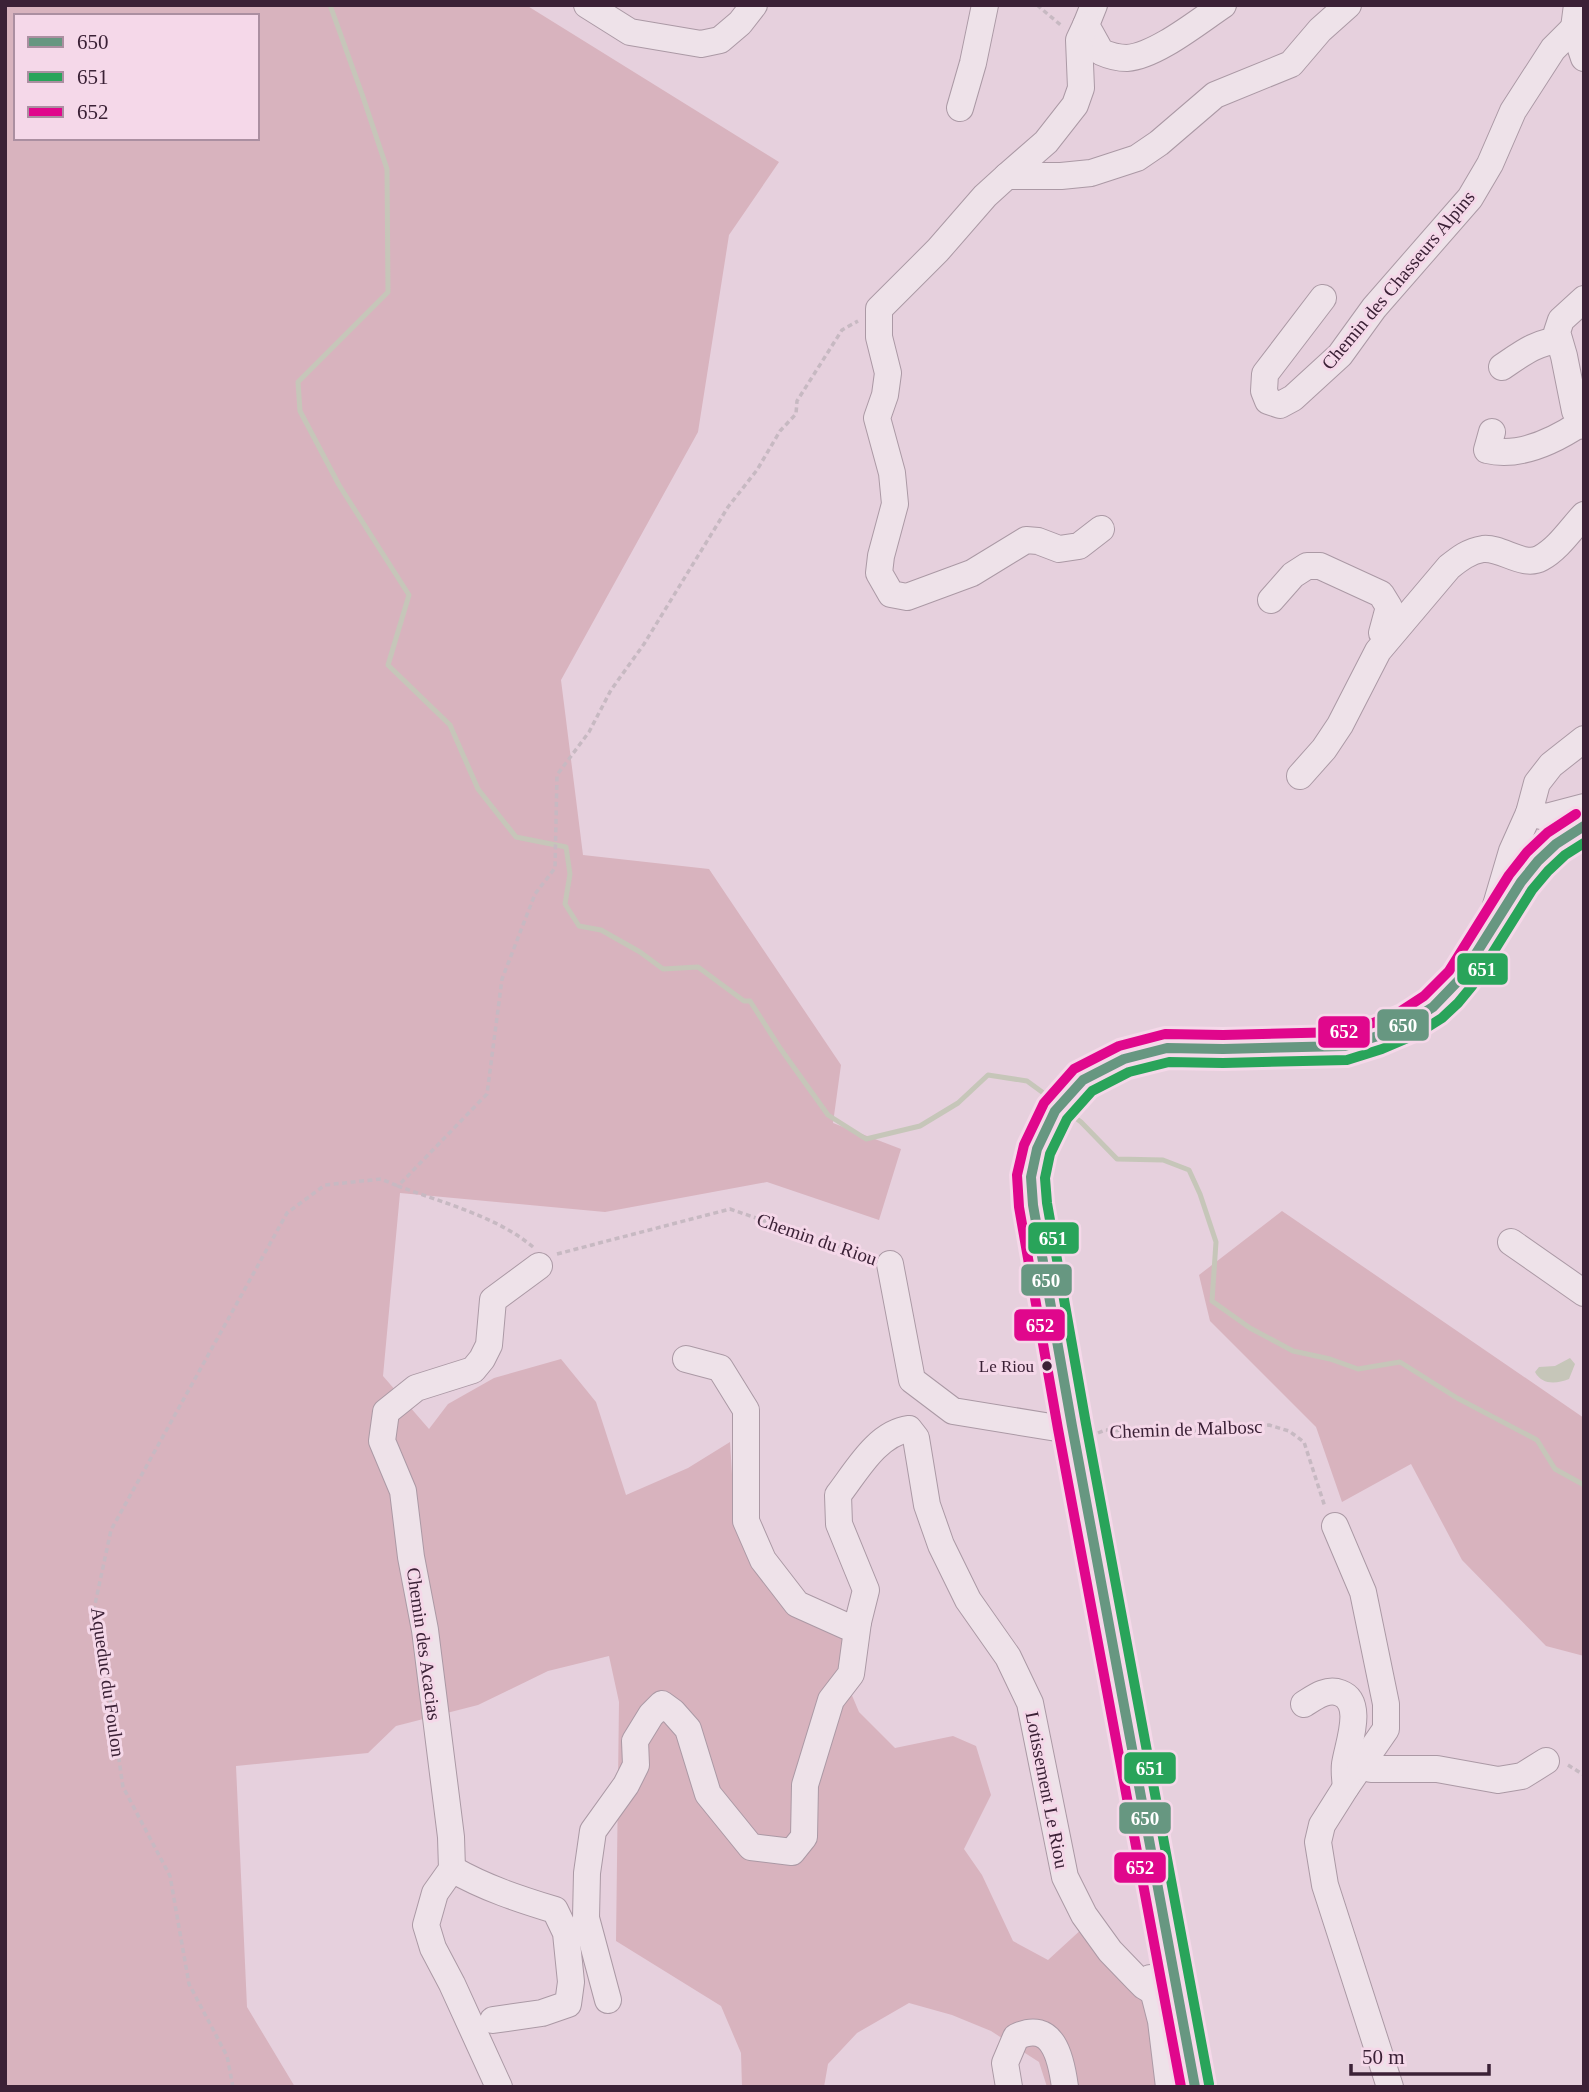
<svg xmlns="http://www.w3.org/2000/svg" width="1589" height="2092" font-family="'Times New Roman',serif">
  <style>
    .green { fill: #d8b3be; fill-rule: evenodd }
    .water { fill: #c6c6b9 }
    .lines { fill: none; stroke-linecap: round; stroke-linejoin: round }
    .stream { stroke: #c6c6b9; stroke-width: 5 }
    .minor-casing { stroke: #ab99a5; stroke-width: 28 }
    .major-casing { stroke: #91808c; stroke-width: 33 }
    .path { stroke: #c7b9c2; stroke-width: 3.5; stroke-dasharray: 5 3.5; stroke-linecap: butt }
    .minor { stroke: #eee2e9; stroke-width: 26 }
    .major { stroke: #e5d4df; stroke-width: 32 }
    .bus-1-casing { stroke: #f5d8e9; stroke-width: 16 }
    .bus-2-casing { stroke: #f5d8e9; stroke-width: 16 }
    .bus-3-casing { stroke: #f5d8e9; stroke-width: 16 }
    .bus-1 { stroke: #679781; stroke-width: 10 }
    .bus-2 { stroke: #29a45a; stroke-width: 10 }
    .bus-3 { stroke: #e0078c; stroke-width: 10 }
    .bus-dot { fill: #3b2136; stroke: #f5d8e9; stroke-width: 2.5 }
    .labels { text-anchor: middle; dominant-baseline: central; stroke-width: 6; stroke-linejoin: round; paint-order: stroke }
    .bus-label { font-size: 17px; fill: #3b2136; stroke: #f5d8e9; text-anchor: end }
    .street-label { font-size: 19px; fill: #3b2136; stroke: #f5d8e9 }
    .line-badge { stroke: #f5d8e9; stroke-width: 2.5 }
    .badge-label { font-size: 19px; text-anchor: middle; font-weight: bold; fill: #fff }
  </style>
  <rect width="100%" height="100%" fill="#e6d0dd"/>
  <!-- green -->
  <g class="green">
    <path d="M5,5H526L779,162L729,235L698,432L561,680L583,855L709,869L841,1065L833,1123L901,1149L879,1220L767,1182L605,1212L400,1193L383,1376L429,1429L448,1404L494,1378L561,1359L596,1402L626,1495L688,1468L730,1442L735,1523L844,1638L842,1672L859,1712L895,1748L953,1736L976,1746L991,1795L964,1849L982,1875L1013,1941L1048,1960L1084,1927L1152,1999L1182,2074L1216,2087H1047L1039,2062L991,2031L952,2015L909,2003L857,2033L828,2064L824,2087H742L741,2053L721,2006L616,1941L619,1702L609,1656L548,1671L478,1705L396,1726L368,1753L236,1766L247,2007L295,2087H5ZM16,16H257V138H16Z"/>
    <polygon points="1282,1211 1584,1418 1584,1656 1546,1646 1462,1560 1411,1464 1342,1502 1316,1427 1210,1321 1199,1275"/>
  </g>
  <!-- water -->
  <path class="water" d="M1570,1358L1575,1364L1569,1379C1556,1384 1542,1385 1535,1372L1539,1367L1555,1366Z"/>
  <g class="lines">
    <!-- stream -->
    <g class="stream">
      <polyline points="330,5 362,94 387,169 388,292 298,382 300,411 339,485 409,595 388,665 450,725 478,789 516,837 566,847 570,874 565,904 579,926 601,930 640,952 663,969 698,967 744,1001 750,1001 780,1048 828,1115 866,1139 920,1126 958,1103 988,1075 1027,1081 1053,1100"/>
      <polyline points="1069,1113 1081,1122 1117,1159 1163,1160 1189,1170 1200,1194 1216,1242 1212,1301 1250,1328 1293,1351 1330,1359 1358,1369 1400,1362 1457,1398 1537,1440 1555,1469 1584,1485"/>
    </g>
    <!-- minor casing -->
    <g class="minor-casing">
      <g id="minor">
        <polyline points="587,5 630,32 701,44 720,40 740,23 754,5"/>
        <path d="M1094,5L1086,25L1101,52C1110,56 1117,58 1127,58C1156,56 1199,21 1223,5"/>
        <polyline points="1577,5 1574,28 1584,58"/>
        <polyline points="960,108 973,63 985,5"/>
        <polyline points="1007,176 1046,142 1075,105 1081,88 1079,40 1086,25"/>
        <polyline points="1323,298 1265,374 1264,391 1268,401 1280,405 1293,398 1340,355 1374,308 1470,198 1490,164 1513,111 1553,49 1574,28"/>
        <polyline points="1584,299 1561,320 1557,332 1564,356 1575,411 1584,426"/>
        <path d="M1502,367C1520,355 1537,341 1559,341"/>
        <path d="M1492,432L1487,450C1520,458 1554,441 1581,423"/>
        <polyline points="1101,529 1079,546 1059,549 1038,541 1026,540 972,573 907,597 891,594 879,573 881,556 895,504 892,473 877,418 885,395 888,373 879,337 879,309 938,250 985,196 1007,176 1061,176 1091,173 1137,158 1159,143 1215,95 1291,64 1320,30 1348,5"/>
        <polyline points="1271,600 1293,575 1307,566 1320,566 1381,594 1389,607 1382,633 1387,639"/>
        <path d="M1300,776L1324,749L1340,725L1378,651L1449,567C1459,559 1469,551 1483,549C1502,547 1523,568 1541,558C1558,549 1571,529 1584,515"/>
        <polyline points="1529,813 1546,817 1584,807"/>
        <polyline points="1494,912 1512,851 1529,813 1537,783 1551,765 1584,739"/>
        <polyline points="1511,1242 1584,1293"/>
        <polyline points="890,1264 912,1380 953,1411 1057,1428 1072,1426"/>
        <path d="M686,1359L720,1368L746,1410V1521L763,1560L797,1604L846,1626L858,1622L866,1590L839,1524L838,1495C856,1472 877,1433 909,1429L916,1438L927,1505L941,1545L968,1600L1008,1657L1030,1703L1065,1877L1084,1915L1110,1951L1136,1978L1144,1986L1154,1992L1166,1996L1177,1995"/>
        <polyline points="1335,1526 1363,1592 1386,1704 1386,1729 1346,1787 1322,1825 1318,1842 1325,1885 1390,2087"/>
        <path d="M1304,1704C1315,1697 1327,1688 1340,1693C1365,1702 1348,1744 1345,1764C1344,1771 1345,1779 1346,1787"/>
        <polyline points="1360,1766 1371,1769 1437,1769 1498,1780 1522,1776 1546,1761"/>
        <path d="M452,1869C485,1888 519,1899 555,1910L566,1933L571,1982L568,2004L542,2013L493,2020"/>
        <polyline points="1150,1978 1161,2021 1169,2087"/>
        <polyline points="608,2000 586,1918 587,1873 593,1831 626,1785 636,1765 635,1741 651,1715 662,1704 673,1712 688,1729 708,1794 751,1847 792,1852 804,1837 805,1785 831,1700 851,1674 858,1622"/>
        <polyline points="499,2087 452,1984 433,1948 426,1925 435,1893 452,1869 451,1837 425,1630 411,1557 403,1491 382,1441 386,1412 416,1388 473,1370 482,1359 489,1345 493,1300 539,1266"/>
        <path d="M1009,2087L1005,2063L1016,2037C1053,2019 1061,2058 1065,2087"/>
      </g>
    </g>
    <!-- major casing -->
    <g class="major-casing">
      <polyline id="major" points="1195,2087 1072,1426 1033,1205 1031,1177 1037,1149 1055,1111 1083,1080 1124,1059 1167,1048 1223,1049 1345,1046 1378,1036 1408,1023 1433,1007 1447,994 1460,979 1521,882 1538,861 1556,844 1584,826"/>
    </g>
    <!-- path -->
    <g class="path">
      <polyline points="1037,5 1063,27"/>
      <path d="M533,1247C496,1216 443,1203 398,1186L487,1094L502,979L535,894L555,868L557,775L589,732L611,690L644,644L728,507L757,470L780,431L796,414L797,401L842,330L858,321"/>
      <polyline points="557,1254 730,1209 872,1258"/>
      <polyline points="1098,1433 1105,1430 1151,1432 1205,1431 1269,1425 1289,1431 1304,1442 1325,1507"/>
      <polyline points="1568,1765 1584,1775"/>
      <polyline points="233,2087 227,2056 189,1984 170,1876 123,1787 106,1672 94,1609 111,1530 287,1213 325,1185 381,1179 398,1186"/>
    </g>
    <!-- minor -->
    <use href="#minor" class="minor"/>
    <!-- major -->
    <use href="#major" class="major"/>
    <!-- bus-1 casing -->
    <g class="bus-1-casing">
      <polyline id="bus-1" points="1195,2087 1072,1426 1033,1205 1031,1177 1037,1149 1055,1111 1083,1080 1124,1059 1167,1048 1223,1049 1345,1046 1378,1036 1408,1023 1433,1007 1460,979 1521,882 1538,861 1556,844 1584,826"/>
    </g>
    <!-- bus-2 casing -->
    <g class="bus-2-casing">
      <polyline id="bus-2" points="1209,2084 1086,1424 1047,1203 1045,1178 1050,1154 1067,1119 1092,1091 1129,1072 1169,1062 1223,1063 1347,1060 1382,1049 1415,1035 1442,1018 1458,1003 1472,986 1532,890 1548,871 1565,855 1584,843"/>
    </g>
    <!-- bus-3 casing -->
    <g class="bus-3-casing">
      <polyline id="bus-3" points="1181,2087 1058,1429 1019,1207 1017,1175 1024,1145 1044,1103 1074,1069 1119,1046 1165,1034 1223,1035 1343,1032 1373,1023 1401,1011 1424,996 1449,971 1509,875 1527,852 1547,833 1576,814"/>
    </g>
    <!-- bus-1 -->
    <use href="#bus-1" class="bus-1"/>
    <!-- bus-2 -->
    <use href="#bus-2" class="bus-2"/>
    <!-- bus-3 -->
    <use href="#bus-3" class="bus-3"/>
  </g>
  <!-- markers -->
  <circle class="bus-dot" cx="1047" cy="1366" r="6"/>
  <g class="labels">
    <!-- bus labels -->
    <g class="bus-label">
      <text x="1034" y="1366">Le Riou</text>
    </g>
    <!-- street labels -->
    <g class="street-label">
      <text transform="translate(1398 280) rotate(-50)">Chemin des Chasseurs Alpins</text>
      <text transform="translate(817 1239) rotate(19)">Chemin du Riou</text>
      <text transform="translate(1186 1429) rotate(-2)">Chemin de Malbosc</text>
      <text transform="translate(424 1644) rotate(82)">Chemin des Acacias</text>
      <text transform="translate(108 1682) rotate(82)">Aqueduc du Foulon</text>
      <text transform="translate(1047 1790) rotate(79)">Lotissement Le Riou</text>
    </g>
  </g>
  <g class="line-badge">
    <rect x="1456" y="952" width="53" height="34" rx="7" fill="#29a45a"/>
    <rect x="1376" y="1008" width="54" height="34" rx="7" fill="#679781"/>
    <rect x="1317" y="1015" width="54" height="34" rx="7" fill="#e0078c"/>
    <rect x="1027" y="1221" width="53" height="34" rx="7" fill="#29a45a"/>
    <rect x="1020" y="1263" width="53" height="34" rx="7" fill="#679781"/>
    <rect x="1013" y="1308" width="53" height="34" rx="7" fill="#e0078c"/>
    <rect x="1123" y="1751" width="54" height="34" rx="7" fill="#29a45a"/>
    <rect x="1118" y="1801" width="54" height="34" rx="7" fill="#679781"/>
    <rect x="1113" y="1851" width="54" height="33" rx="7" fill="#e0078c"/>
  </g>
  <g class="badge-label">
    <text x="1482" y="976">651</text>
    <text x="1403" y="1032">650</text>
    <text x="1344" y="1038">652</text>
    <text x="1053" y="1245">651</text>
    <text x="1046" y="1287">650</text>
    <text x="1040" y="1332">652</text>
    <text x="1150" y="1775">651</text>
    <text x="1145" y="1825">650</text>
    <text x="1140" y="1874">652</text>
  </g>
  <!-- border -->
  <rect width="1589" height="2092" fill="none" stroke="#3b2136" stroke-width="14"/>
  <!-- legend -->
  <rect x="14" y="14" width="245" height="126" fill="#f5d8e9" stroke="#ab8fa1" stroke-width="2"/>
  <rect x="28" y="37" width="35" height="10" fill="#679781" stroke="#ab8fa1" stroke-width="2"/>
  <text x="77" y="49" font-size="21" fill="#3b2136">650</text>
  <rect x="28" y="72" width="35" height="10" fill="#29a45a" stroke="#ab8fa1" stroke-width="2"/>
  <text x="77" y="84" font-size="21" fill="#3b2136">651</text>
  <rect x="28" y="107" width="35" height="10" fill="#e0078c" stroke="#ab8fa1" stroke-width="2"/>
  <text x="77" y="119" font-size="21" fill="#3b2136">652</text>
  <!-- scale -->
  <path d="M1351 2064v10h138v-10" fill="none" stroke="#3b2136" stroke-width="3.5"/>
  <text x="1362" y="2064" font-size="21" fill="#3b2136" stroke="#f5d8e9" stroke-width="5" paint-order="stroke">50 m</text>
</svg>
